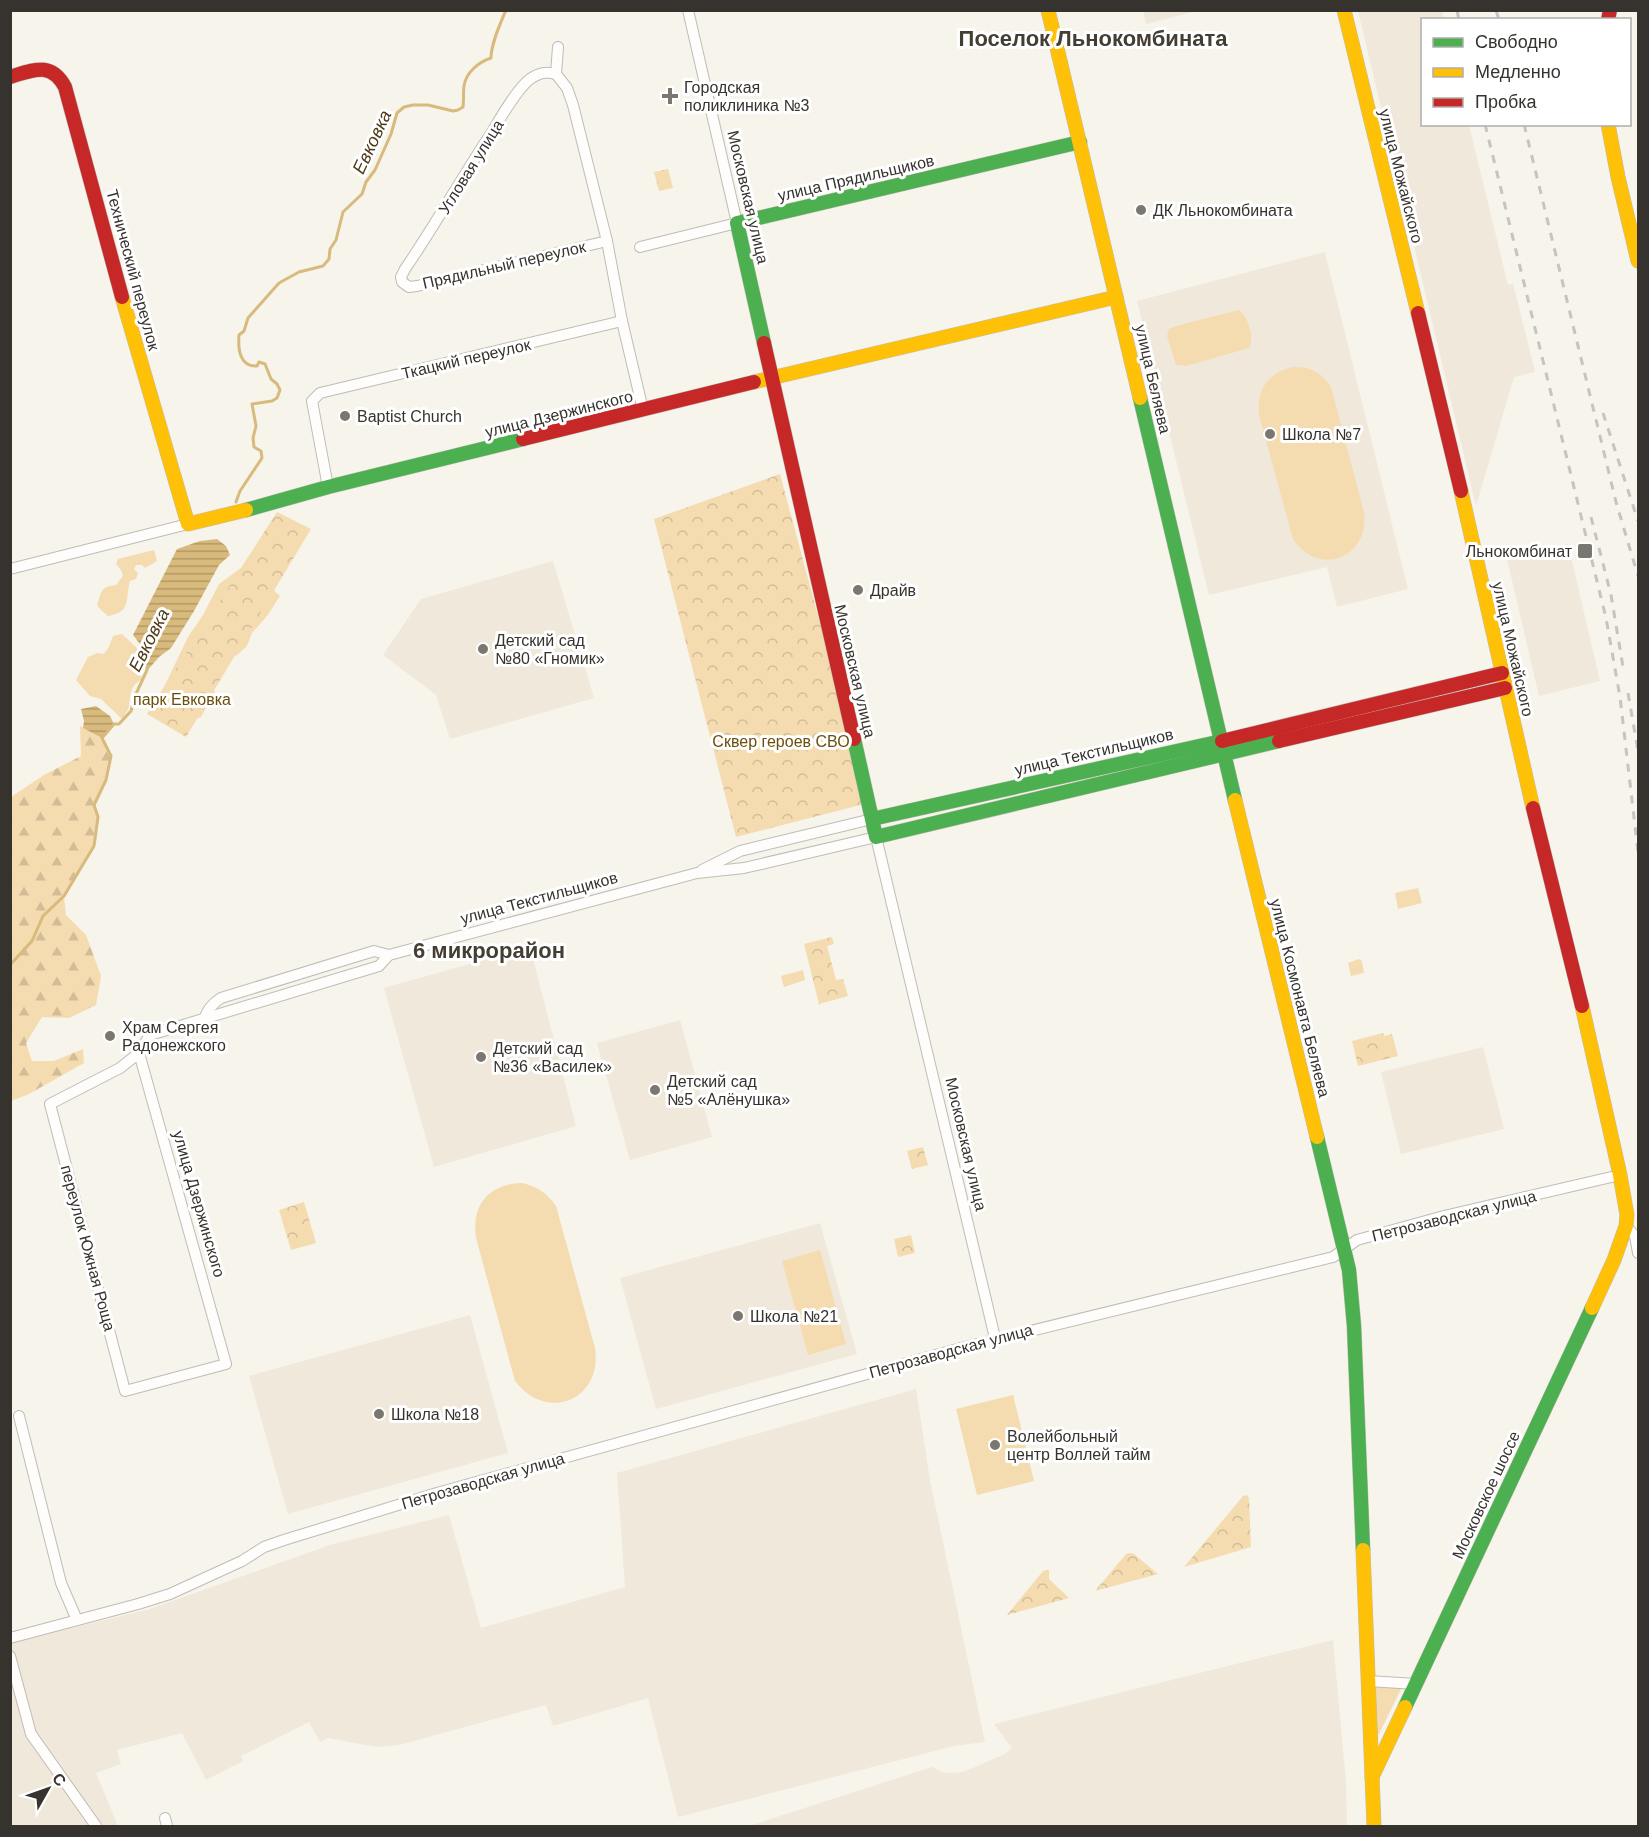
<svg xmlns="http://www.w3.org/2000/svg" width="1649" height="1837" font-family="Helvetica,sans-serif">
  <style>
    .built { fill: #f0e8db }
    .grass { fill: #f4dcb0 }
    .forest { fill: url(#forest-firs) }
    .park { fill: url(#park-crowns) }
    .water { fill: url(#water-rules) }
    .lines { fill: none; stroke-linecap: round; stroke-linejoin: round }
    .stream { stroke: #d9ba7d; stroke-width: 3 }
    .street-casing { stroke: #bfbcb6; stroke-width: 12 }
    .fast-casing { stroke: #bfbcb6; stroke-width: 15 }
    .slow-casing { stroke: #bfbcb6; stroke-width: 15 }
    .jam-casing { stroke: #bfbcb6; stroke-width: 15 }
    .street { stroke: #fefdfc; stroke-width: 10 }
    .fast { stroke: #4caf50; stroke-width: 14 }
    .slow { stroke: #ffc107; stroke-width: 14 }
    .jam { stroke: #c62828; stroke-width: 14 }
    .rail { stroke: #c5c4c2; stroke-width: 3; stroke-dasharray: 8 8; stroke-linecap: butt }
    .poi-dot { fill: #7a7770; stroke: #fff; stroke-width: 2 }
    .labels { text-anchor: middle; dominant-baseline: central; stroke-width: 6; stroke-linejoin: round; paint-order: stroke }
    .poi-label { font-size: 16px; fill: #36332e; stroke: #fff; text-anchor: start }
    .street-label { font-size: 16px; fill: #36332e; stroke: #fff }
    .park-label { font-size: 16px; fill: #6c4f0d; stroke: #fff }
    .water-label { font-size: 18px; font-style: italic; fill: #4d3a17; stroke: #fff }
    .district-label { font-size: 22px; font-weight: bold; fill: #443e33; stroke: #fff }
  </style>
  <defs>
    <pattern id="forest-firs" width="22" height="20" patternUnits="userSpaceOnUse" patternTransform="scale(1.5)"><rect width="22" height="20" fill="#f4dcb0"/><path d="M5 1l3.5 6h-7zM16 11l3.5 6h-7z" fill="#d2bd98"/></pattern>
    <pattern id="park-crowns" width="20" height="18" patternUnits="userSpaceOnUse" patternTransform="scale(1.5)"><rect width="20" height="18" fill="#f4dcb0"/><path d="M2 6a3 3 0 1 1 6 0M12 15a3 3 0 1 1 6 0" fill="none" stroke="#d2bd98"/></pattern>
    <pattern id="water-rules" width="6" height="5" patternUnits="userSpaceOnUse" patternTransform="scale(1.5)"><rect width="6" height="5" fill="#d9ba7d"/><path d="M0 2.5h6" fill="none" stroke="#b19867"/></pattern>
  </defs>
  <rect width="100%" height="100%" fill="#f7f4ec"/>
  <!-- built -->
  <g class="built">
    <polygon points="1143,10 1197,10 1197,11 1146,24"/>
    <polygon points="1358,11 1442,11 1444,19 1422,20 1422,124 1469,125 1508,285 1513,284 1535,372 1514,377 1476,506"/>
    <polygon points="1325,252 1408,589 1337,607 1327,567 1209,595 1137,301"/>
    <polygon points="1568,544 1600,681 1539,696 1507,559"/>
    <polygon points="553,561 594,698 450,739 436,695 383,655 421,599"/>
    <polygon points="530,947 576,1126 434,1167 384,988"/>
    <polygon points="680,1020 712,1137 630,1160 597,1043"/>
    <polygon points="1483,1047 1504,1129 1401,1154 1381,1072"/>
    <polygon points="820,1223 857,1354 656,1409 620,1278"/>
    <polygon points="470,1315 508,1453 288,1514 249,1376"/>
    <polygon points="916,1389 930,1480 985,1742 954,1746 678,1817 648,1698 553,1726 546,1705 399,1745 377,1747 328,1738 320,1742 309,1722 241,1756 243,1761 206,1780 182,1733 117,1750 121,1764 96,1773 118,1826 11,1826 10,1643 150,1609 330,1545 449,1515 481,1628 625,1587 617,1473"/>
    <polygon points="1333,1640 1346,1782 1347,1826 749,1826 932,1767 945,1773 963,1772 1005,1754 1012,1748 994,1724"/>
  </g>
  <!-- grass -->
  <g class="grass">
    <path d="M1239,310C1248,316 1255,339 1249,348L1186,366L1176,365L1167,336L1169,329L1176,326Z"/>
    <path d="M1292,367C1310,366 1321,372 1331,387L1364,512C1370,558 1319,578 1293,539L1259,415C1256,390 1268,373 1292,367Z"/>
    <path d="M154,550L157,561L145,568L142,565H136L134,569L138,573L136,579L130,581C125,599 132,612 108,616L101,610L97,605C102,591 100,587 116,585L123,576L121,570L116,564L118,559Z"/>
    <polygon points="241,568 261,578 280,596 267,616 252,633 247,646 236,656 229,644 207,687 215,691 201,717 187,722 147,714 165,685 188,637 203,615 219,584"/>
    <path d="M122,634L136,647L144,664L141,677L143,679C130,685 131,693 129,705C129,710 125,714 122,719L101,699L90,696L76,680L88,657L97,653L104,654L109,647L113,636Z"/>
    <polygon points="1418,888 1422,903 1398,909 1395,893"/>
    <polygon points="803,970 805,980 784,987 781,976"/>
    <path d="M522,1183C538,1187 547,1193 556,1206L595,1348C603,1400 546,1423 515,1381L476,1238C471,1205 489,1184 522,1183Z"/>
    <polygon points="820,1250 846,1344 808,1355 782,1261"/>
    <polygon points="1013,1395 1034,1481 977,1495 956,1409"/>
    <polygon points="1374,1685 1402,1687 1379,1734 1376,1734"/>
  </g>
  <!-- forest -->
  <polygon class="forest" points="80,726 102,738 111,756 106,780 94,805 98,817 94,846 64,896 66,915 86,935 101,976 96,1005 69,1018 42,1017 26,1043 32,1061 54,1061 83,1049 84,1063 29,1094 11,1101 11,797 44,775 81,756"/>
  <!-- park -->
  <g class="park">
    <polygon points="668,169 673,188 659,191 654,172"/>
    <polygon points="780,474 868,803 736,837 654,519"/>
    <polygon points="277,512 311,529 186,737 147,714"/>
    <polygon points="832,937 834,944 827,946 836,980 843,979 848,996 819,1004 804,944"/>
    <polygon points="1359,959 1362,961 1364,973 1351,976 1348,963"/>
    <polygon points="1383,1033 1384,1036 1392,1034 1398,1056 1358,1066 1352,1041"/>
    <polygon points="923,1147 928,1165 912,1169 907,1151"/>
    <polygon points="304,1202 316,1243 291,1250 279,1210"/>
    <polygon points="911,1235 915,1253 898,1257 894,1239"/>
    <polygon points="1247,1495 1249,1498 1251,1547 1184,1567 1243,1496"/>
    <polygon points="1130,1553 1134,1554 1158,1574 1095,1591 1126,1554"/>
    <polygon points="1046,1570 1049,1570 1049,1579 1069,1598 1007,1615 1043,1571"/>
  </g>
  <!-- water -->
  <g class="water">
    <polygon points="217,539 226,546 230,555 219,565 194,611 171,648 159,657 146,672 145,665 149,656 133,635 177,549 200,541"/>
    <polygon points="96,706 110,716 114,724 102,738 83,728 84,721 81,709"/>
  </g>
  <g class="lines">
    <!-- stream -->
    <g class="stream">
      <path d="M236,502L240,491L262,458L261,451L254,447L253,438L256,426L252,404L272,401L277,398L280,390L277,384L271,379L265,364L259,362L257,366C239,367 238,348 239,335L244,331L248,318L279,283L299,272L323,266L329,259L330,249L336,240L343,212L362,194L366,182L375,170L391,134L397,113L404,107L413,105H428L453,111L458,110L463,107C464,99 463,93 464,86C466,72 479,62 491,58C491,44 500,24 506,10"/>
      <polyline points="10,965 32,941 43,916 64,896 94,846 98,817 94,805 106,780 111,756 102,738 114,724 119,724 131,711 135,696 147,670"/>
    </g>
    <!-- street casing -->
    <g class="street-casing">
      <g id="street">
        <polyline points="558,47 556,74 567,88 573,105 607,241 622,321 643,410"/>
        <path d="M556,74C546,71 539,73 530,79C517,89 501,117 492,132C462,177 436,224 405,269L401,277L402,282L409,287L417,286L607,241"/>
        <polyline points="640,247 737,223 688,10"/>
        <polyline points="328,487 312,401 320,393 622,321"/>
        <polyline points="10,569 188,524"/>
        <polyline points="702,870 740,851 872,819"/>
        <path d="M204,1019C208,1009 212,1004 221,998L374,951L389,955"/>
        <polyline points="139,1053 226,1364 125,1391 50,1104 120,1068 139,1053 150,1035 379,966 389,955 697,873 744,868 876,837 995,1338"/>
        <polyline points="1626,1226 1635,1236 1638,1253"/>
        <polyline points="19,1416 61,1583 77,1620"/>
        <polyline points="10,1638 138,1604 170,1594 242,1561 264,1547 284,1540 437,1493 961,1348 1333,1257 1357,1240 1375,1235 1444,1216 1620,1175"/>
        <polyline points="10,1656 31,1734 96,1826"/>
        <polyline points="1368,1681 1416,1684"/>
        <polyline points="165,1818 167,1826"/>
      </g>
    </g>
    <!-- fast casing -->
    <g class="fast-casing">
      <g id="fast">
        <polyline points="764,343 737,223 1080,142"/>
        <polyline points="1140,398 1235,800"/>
        <polyline points="246,510 328,487 523,439"/>
        <polyline points="854,739 876,837 1279,741"/>
        <polyline points="872,819 1222,741"/>
        <polyline points="1317,1137 1349,1270 1354,1326 1363,1550"/>
        <polyline points="1405,1707 1592,1308"/>
      </g>
    </g>
    <!-- slow casing -->
    <g class="slow-casing">
      <g id="slow">
        <polyline points="1048,10 1140,398"/>
        <polyline points="1344,10 1418,313"/>
        <polyline points="1608,124 1618,177 1638,261"/>
        <polyline points="122,297 188,524 246,510"/>
        <polyline points="754,382 1116,297"/>
        <polyline points="1461,491 1533,808"/>
        <polyline points="1235,800 1317,1137"/>
        <polyline points="1582,1006 1620,1175 1627,1215 1626,1226 1614,1260 1592,1308"/>
        <polyline points="1363,1550 1374,1826"/>
        <polyline points="1372,1777 1405,1707"/>
      </g>
    </g>
    <!-- jam casing -->
    <g class="jam-casing">
      <g id="jam">
        <polyline points="1608,20 1610,10"/>
        <path d="M10,77C33,70 51,61 65,87L122,297"/>
        <polyline points="1418,313 1461,491"/>
        <polyline points="764,343 854,739"/>
        <polyline points="523,439 754,382"/>
        <polyline points="1222,741 1502,673"/>
        <polyline points="1279,741 1505,688"/>
        <polyline points="1533,808 1582,1006"/>
      </g>
    </g>
    <!-- street -->
    <use href="#street" class="street"/>
    <!-- fast -->
    <use href="#fast" class="fast"/>
    <!-- slow -->
    <use href="#slow" class="slow"/>
    <!-- jam -->
    <use href="#jam" class="jam"/>
    <!-- rail -->
    <g class="rail">
      <polyline points="1457,10 1459,20"/>
      <polyline points="1496,10 1499,20"/>
      <polyline points="1485,124 1606,618 1620,697 1638,852"/>
      <polyline points="1524,124 1616,502 1638,576"/>
      <polyline points="1603,413 1638,521"/>
      <polyline points="1591,517 1611,595 1624,673"/>
      <polyline points="1628,693 1638,751"/>
    </g>
  </g>
  <!-- markers -->
  <g class="poi-dot">
    <path d="M667 87h6v6h6v6h-6v6h-6v-6h-6v-6h6z"/>
    <circle cx="1141" cy="210" r="6"/>
    <circle cx="345" cy="416" r="6"/>
    <circle cx="1270" cy="434" r="6"/>
    <rect x="1577" y="543" width="16" height="16" rx="3"/>
    <circle cx="858" cy="590" r="6"/>
    <circle cx="483" cy="649" r="6"/>
    <circle cx="110" cy="1036" r="6"/>
    <circle cx="481" cy="1057" r="6"/>
    <circle cx="655" cy="1090" r="6"/>
    <circle cx="738" cy="1316" r="6"/>
    <circle cx="379" cy="1414" r="6"/>
    <circle cx="995" cy="1445" r="6"/>
  </g>
  <g class="labels">
    <!-- poi labels -->
    <g class="poi-label">
      <text x="684" y="87">Городская<tspan x="684" dy="18">поликлиника №3</tspan></text>
      <text x="1153" y="210">ДК Льнокомбината</text>
      <text x="357" y="416">Baptist Church</text>
      <text x="1282" y="434">Школа №7</text>
      <text x="1572" y="551" text-anchor="end">Льнокомбинат</text>
      <text x="870" y="590">Драйв</text>
      <text x="495" y="640">Детский сад<tspan x="495" dy="18">№80 «Гномик»</tspan></text>
      <text x="122" y="1027">Храм Сергея<tspan x="122" dy="18">Радонежского</tspan></text>
      <text x="493" y="1048">Детский сад<tspan x="493" dy="18">№36 «Василек»</tspan></text>
      <text x="667" y="1081">Детский сад<tspan x="667" dy="18">№5 «Алёнушка»</tspan></text>
      <text x="750" y="1316">Школа №21</text>
      <text x="391" y="1414">Школа №18</text>
      <text x="1007" y="1436">Волейбольный<tspan x="1007" dy="18">центр Воллей тайм</tspan></text>
    </g>
    <!-- street labels -->
    <g class="street-label">
      <text transform="translate(471 167) rotate(-58)">Угловая улица</text>
      <text transform="translate(1401 176) rotate(76)">улица Можайского</text>
      <text transform="translate(856 178) rotate(-13)">улица Прядильщиков</text>
      <text transform="translate(748 197) rotate(77)">Московская улица</text>
      <text transform="translate(504 265) rotate(-13)">Прядильный переулок</text>
      <text transform="translate(133 270) rotate(75)">Технический переулок</text>
      <text transform="translate(466 359) rotate(-13)">Ткацкий переулок</text>
      <text transform="translate(1153 379) rotate(77)">улица Беляева</text>
      <text transform="translate(559 414) rotate(-14)">улица Дзержинского</text>
      <text transform="translate(1513 649) rotate(77)">улица Можайского</text>
      <text transform="translate(855 671) rotate(77)">Московская улица</text>
      <text transform="translate(1094 752) rotate(-13)">улица Текстильщиков</text>
      <text transform="translate(539 898) rotate(-15)">улица Текстильщиков</text>
      <text transform="translate(1300 998) rotate(76)">улица Космонавта Беляева</text>
      <text transform="translate(966 1144) rotate(77)">Московская улица</text>
      <text transform="translate(199 1204) rotate(74)">улица Дзержинского</text>
      <text transform="translate(1454 1216) rotate(-14)">Петрозаводская улица</text>
      <text transform="translate(88 1248) rotate(75)">переулок Южная Роща</text>
      <text transform="translate(951 1351) rotate(-15)">Петрозаводская улица</text>
      <text transform="translate(483 1481) rotate(-16)">Петрозаводская улица</text>
      <text transform="translate(1486 1495) rotate(-65)">Московское шоссе</text>
    </g>
    <!-- park labels -->
    <g class="park-label">
      <text x="182" y="699">парк Евковка</text>
      <text x="781" y="741">Сквер героев СВО</text>
    </g>
    <!-- water labels -->
    <g class="water-label">
      <text transform="translate(372 142) rotate(-65)">Евковка</text>
      <text transform="translate(149 640) rotate(-63)">Евковка</text>
    </g>
    <!-- district labels -->
    <g class="district-label">
      <text x="1093" y="38">Поселок Льнокомбината</text>
      <text x="489" y="950">6 микрорайон</text>
    </g>
  </g>
  <!-- border -->
  <rect width="1649" height="1837" fill="none" stroke="#36332e" stroke-width="24"/>
  <!-- legend -->
  <rect x="1421" y="18" width="210" height="108" fill="#ffffff" stroke="#afadab" stroke-width="1.5"/>
  <rect x="1433" y="38" width="30" height="9" fill="#4caf50" stroke="#afadab" stroke-width="1.5"/>
  <text x="1475" y="48" font-size="18" fill="#36332e">Свободно</text>
  <rect x="1433" y="68" width="30" height="9" fill="#ffc107" stroke="#afadab" stroke-width="1.5"/>
  <text x="1475" y="78" font-size="18" fill="#36332e">Медленно</text>
  <rect x="1433" y="98" width="30" height="9" fill="#c62828" stroke="#afadab" stroke-width="1.5"/>
  <text x="1475" y="108" font-size="18" fill="#36332e">Пробка</text>
  <!-- north arrow -->
  <g transform="translate(48 1789) rotate(50)" stroke="#ffffff" stroke-width="4.5" paint-order="stroke">
  <path d="M0-4.5L10 22L0 15L-10 22Z" fill="#36332e"/>
  <text y="-9" font-size="16" font-weight="bold" text-anchor="middle" fill="#36332e">С</text>
  </g>
</svg>
